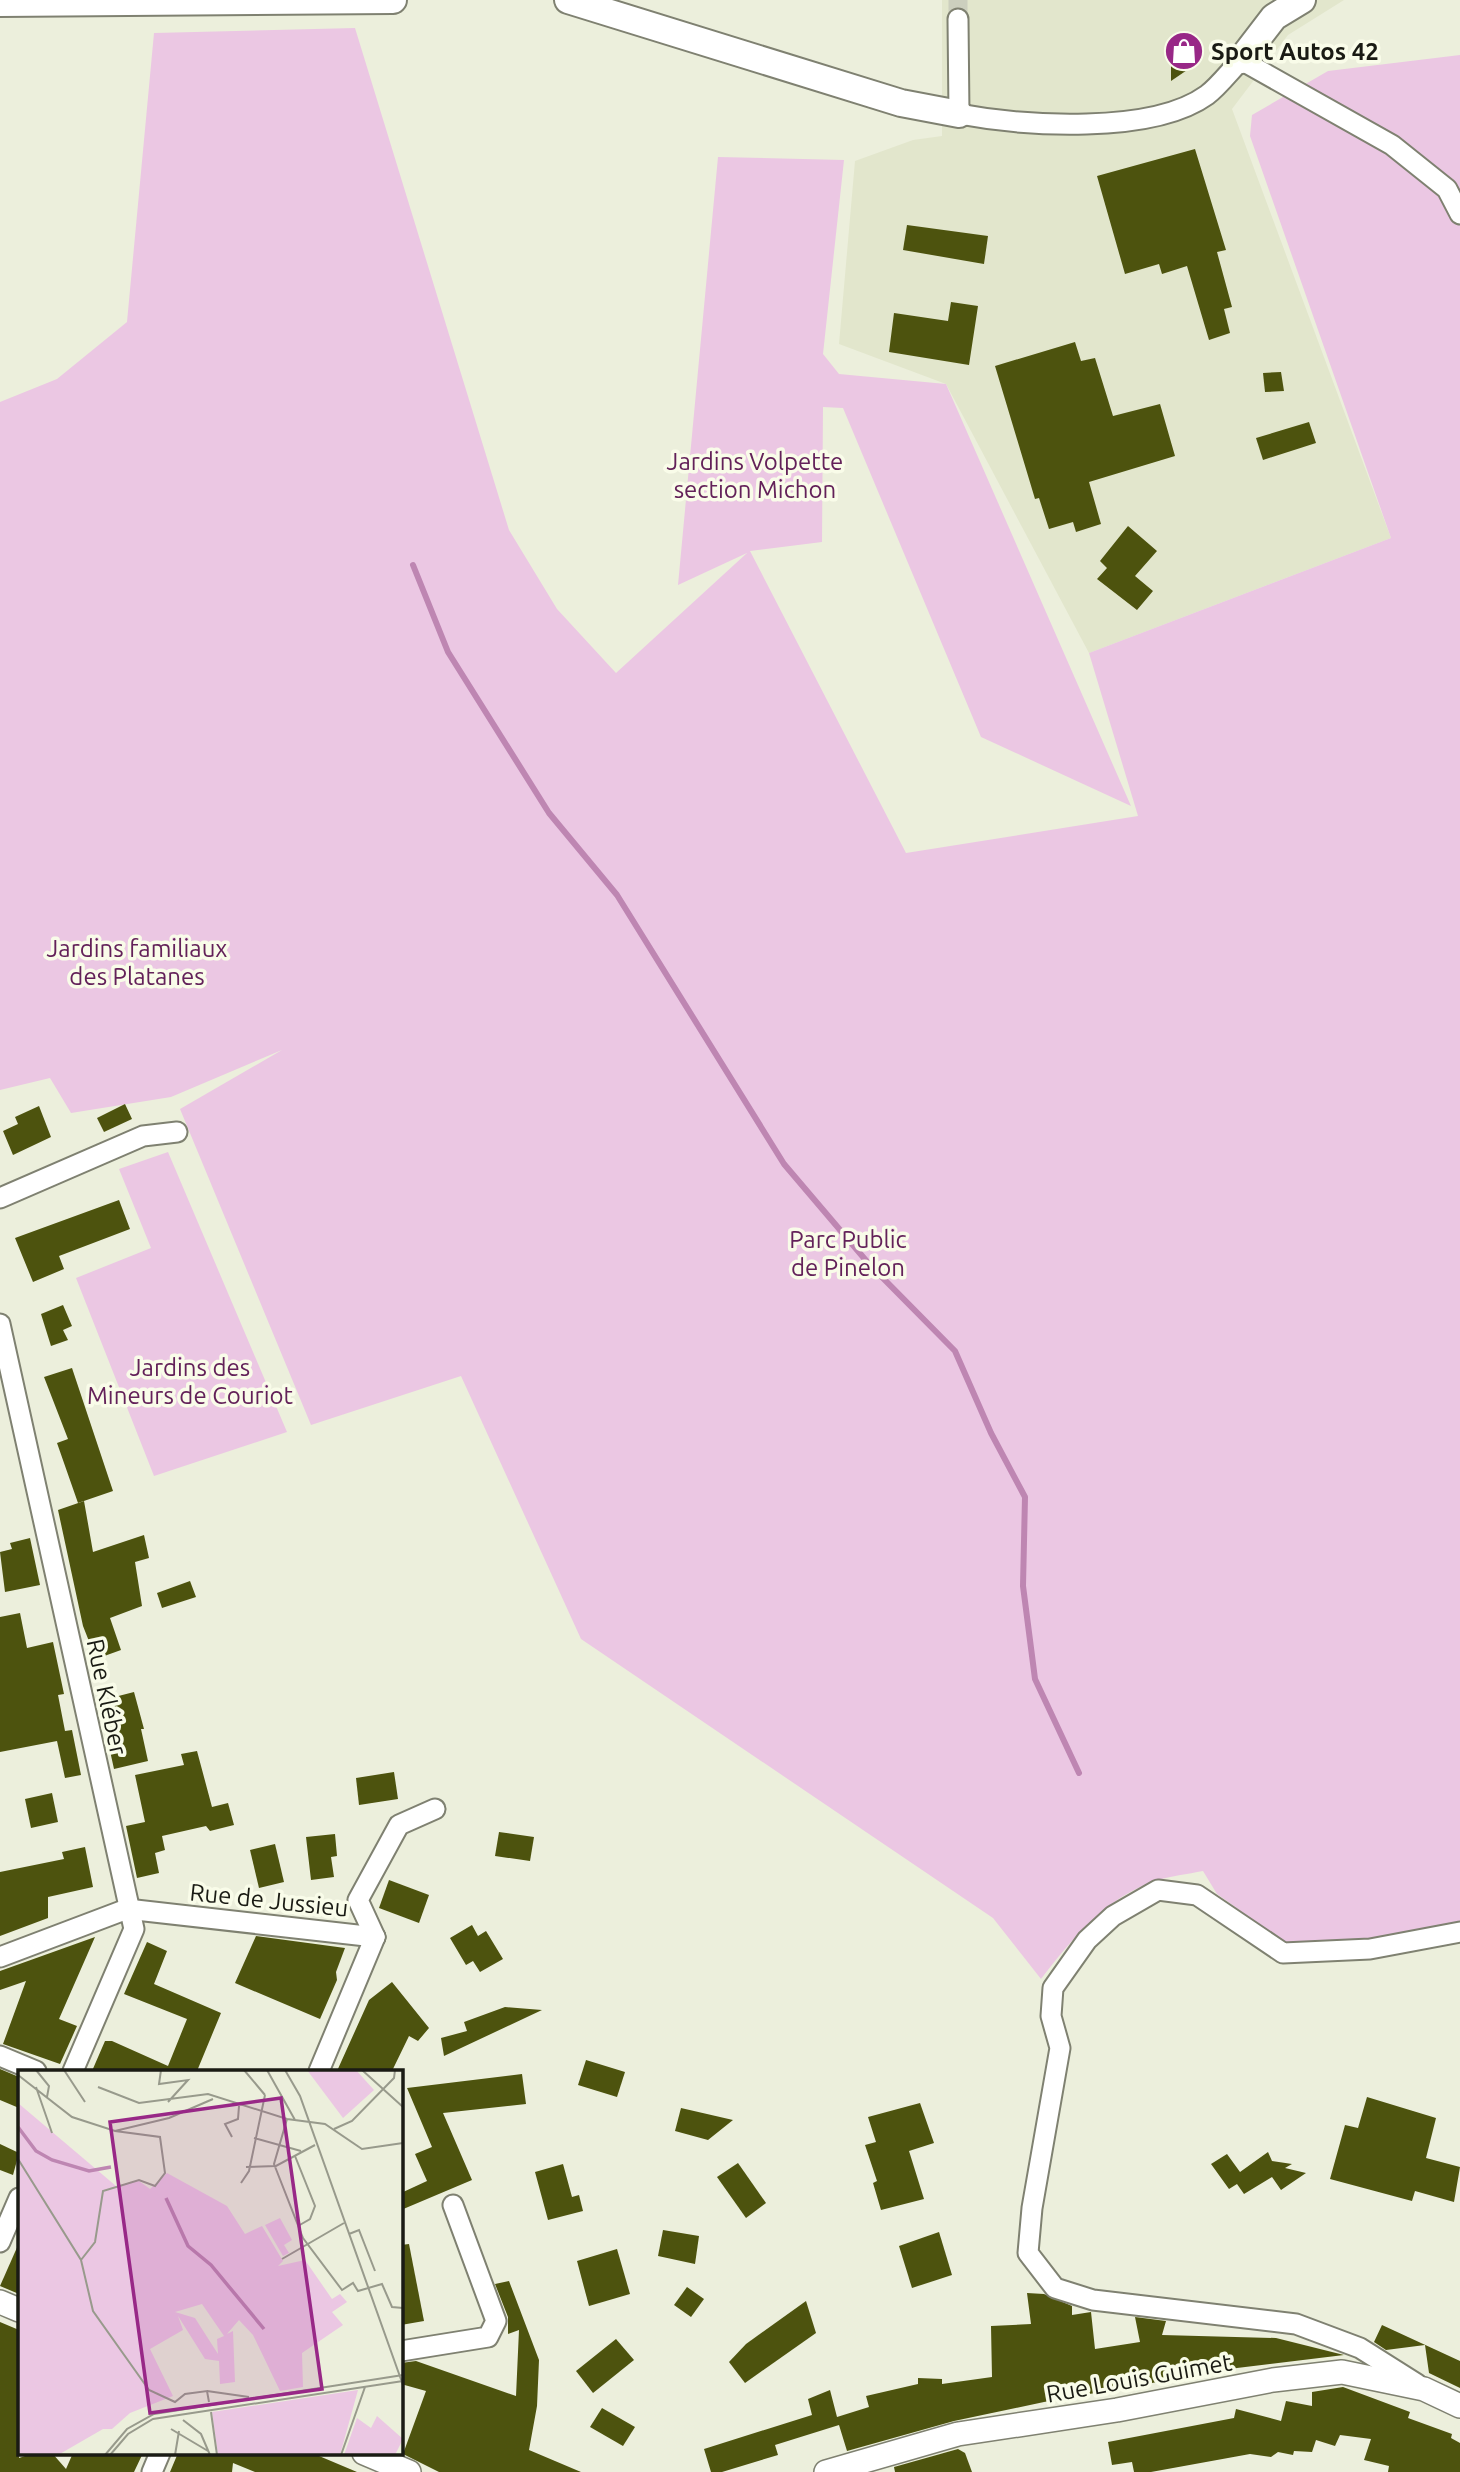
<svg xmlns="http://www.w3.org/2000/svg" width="1460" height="2472" font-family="Ubuntu,sans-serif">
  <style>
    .built { fill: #e2e6cc }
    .green { fill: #ebc7e3 }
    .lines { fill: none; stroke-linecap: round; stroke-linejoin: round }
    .stream { stroke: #be86b2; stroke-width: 6 }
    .building { fill: #4d530e }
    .minor-tunnel { stroke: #cccfbe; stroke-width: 19; stroke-dasharray: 19 10; stroke-linecap: butt }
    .minor-casing { stroke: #7f8171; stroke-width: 23 }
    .tertiary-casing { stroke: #7f8171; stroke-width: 26 }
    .secondary-casing { stroke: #7f8171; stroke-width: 30 }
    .minor { stroke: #fff; stroke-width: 19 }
    .tertiary { stroke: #fff; stroke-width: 23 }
    .secondary { stroke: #fff; stroke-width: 26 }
    .labels { text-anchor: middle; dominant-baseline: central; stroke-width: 7; stroke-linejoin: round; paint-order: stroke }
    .poi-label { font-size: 24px; font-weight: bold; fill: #1a1b14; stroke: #f9fce9; text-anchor: start }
    .park-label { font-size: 24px; fill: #632159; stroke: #f9fce9 }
    .street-label { font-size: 24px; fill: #1a1b14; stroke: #f9fce9 }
    .inset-river { fill: none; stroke: #be86b2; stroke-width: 3.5 }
    .inset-road { fill: none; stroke: #989a8c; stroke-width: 2 }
    .view { fill: #982887; fill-opacity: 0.15; stroke: #982887; stroke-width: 3.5 }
    .inset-edge { fill: none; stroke: #1a1b14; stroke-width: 3.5 }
  </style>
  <rect width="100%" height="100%" fill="#ecefdc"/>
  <!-- built -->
  <polygon class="built" points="942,0 1344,0 1288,35 1232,109 1391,538 1089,653 946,384 839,344 855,161 913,140 942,136"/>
  <!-- green -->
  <g class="green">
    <path d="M355,28L509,530L557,609L616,673L747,553L678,585L718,157L844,160L823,354L839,374L946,384L1131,806L981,737L843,408L823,407L822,542L750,551L906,853L1138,816L1089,653L1391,538L1250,136L1252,115L1328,71L1460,55V1922L1369,1942L1287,1944L1217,1894L1203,1871C1188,1874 1170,1876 1155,1881C1105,1898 1072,1939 1041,1979L993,1918L581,1639L461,1376L311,1425L180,1109L282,1050L171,1097L71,1113L50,1078L0,1090V402L57,379L127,322L154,33Z"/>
    <polygon points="168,1152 287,1432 154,1476 76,1278 151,1248 119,1169"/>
  </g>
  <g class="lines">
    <!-- stream -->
    <polyline class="stream" points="413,565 448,652 549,813 617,895 784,1164 869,1264 955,1351 991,1433 1025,1497 1023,1586 1035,1679 1079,1773"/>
  </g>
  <!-- building -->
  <g class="building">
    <polygon points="1196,36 1196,64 1171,81 1171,37"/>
    <polygon points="1195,149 1226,250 1217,252 1232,307 1224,309 1230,333 1209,340 1187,266 1162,274 1159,264 1125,274 1097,176"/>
    <polygon points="907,225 988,236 984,264 903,250"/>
    <polygon points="951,302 978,306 969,365 889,352 894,313 948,321"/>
    <polygon points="1075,342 1081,361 1095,358 1113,416 1160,404 1175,456 1089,482 1101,524 1076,532 1073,522 1049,529 1039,498 1035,499 995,366"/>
    <polygon points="1281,372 1284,391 1265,392 1263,373"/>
    <polygon points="1309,422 1316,443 1263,460 1256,438"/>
    <polygon points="1128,526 1157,551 1135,576 1153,591 1137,610 1097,579 1107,568 1100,561"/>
    <polygon points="125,1104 132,1119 104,1132 97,1118"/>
    <polygon points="39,1106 51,1137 13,1155 3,1131 18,1124 15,1117"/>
    <polygon points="119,1200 130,1229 59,1256 64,1269 33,1282 15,1238"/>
    <polygon points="63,1305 72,1326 63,1330 68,1340 51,1346 41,1314"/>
    <polygon points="72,1368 113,1491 78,1503 57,1443 68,1439 44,1377"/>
    <polygon points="84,1501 93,1552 144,1535 149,1558 135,1562 142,1606 110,1618 121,1650 96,1659 83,1626 58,1510"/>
    <polygon points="30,1538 40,1585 5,1592 0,1552 12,1549 10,1543"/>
    <polygon points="190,1581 196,1597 162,1608 157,1593"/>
    <polygon points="20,1613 27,1648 53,1642 64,1694 58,1695 65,1731 72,1730 81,1775 65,1778 57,1741 0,1752 0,1617"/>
    <polygon points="134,1692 144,1729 141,1729 148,1761 114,1769 99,1701"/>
    <polygon points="197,1751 212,1807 228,1803 234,1825 210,1831 206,1826 162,1836 165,1850 155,1853 159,1873 137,1878 126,1826 145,1822 135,1775 184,1765 181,1754"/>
    <polygon points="394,1772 398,1799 359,1805 356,1778"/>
    <polygon points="52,1793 58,1822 31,1828 25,1799"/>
    <polygon points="499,1832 534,1837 530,1861 495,1856"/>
    <polygon points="335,1834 337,1856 331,1857 334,1877 311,1880 306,1837"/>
    <polygon points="275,1844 284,1882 259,1888 250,1850"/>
    <polygon points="85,1847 93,1887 48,1897 48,1918 0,1936 0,1872 64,1859 62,1852"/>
    <polygon points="389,1880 429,1895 419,1923 379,1908"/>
    <polygon points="472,1925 478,1936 486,1931 503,1959 480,1972 473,1961 466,1965 450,1938"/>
    <polygon points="256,1936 345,1948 336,1972 337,1980 320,2019 235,1983"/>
    <polygon points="95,1937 59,2019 77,2026 60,2064 3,2044 26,1981 0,1990 0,1971"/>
    <polygon points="147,1942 167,1951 154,1984 221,2013 197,2071 92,2071 105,2041 112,2041 168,2066 187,2019 124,1994"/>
    <polygon points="392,1982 429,2028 418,2041 409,2036 392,2071 337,2071 369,2000"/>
    <polygon points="505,2007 542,2010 444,2056 441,2038 467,2031 464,2022"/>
    <polygon points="586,2060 625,2072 617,2097 578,2085"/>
    <polygon points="0,2069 19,2077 19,2108 0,2100"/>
    <polygon points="522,2074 526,2104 443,2113 472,2180 401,2210 401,2193 427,2181 415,2154 432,2147 407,2088"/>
    <polygon points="1367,2097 1436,2118 1426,2158 1460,2167 1454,2202 1415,2191 1412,2201 1330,2179 1345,2125 1358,2128"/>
    <polygon points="920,2103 934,2143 909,2151 924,2199 881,2210 873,2183 877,2181 865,2145 876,2142 868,2117"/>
    <polygon points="681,2108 733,2120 708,2140 675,2131"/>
    <polygon points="0,2144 19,2153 13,2175 0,2170"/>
    <polygon points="1268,2152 1272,2161 1292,2164 1285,2168 1306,2173 1281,2190 1272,2177 1244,2194 1237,2184 1229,2189 1211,2164 1227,2154 1240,2172"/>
    <polygon points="738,2163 766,2203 746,2218 717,2177"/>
    <polygon points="563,2164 572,2197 579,2195 583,2211 548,2220 535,2172"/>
    <polygon points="663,2230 699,2236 695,2264 658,2256"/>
    <polygon points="939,2232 952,2275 912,2288 899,2246"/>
    <polygon points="19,2243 19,2294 0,2286"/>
    <polygon points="409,2244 424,2321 401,2325 401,2245"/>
    <polygon points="617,2249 630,2294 589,2306 577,2261"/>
    <polygon points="509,2281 539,2360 537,2406 529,2450 581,2472 439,2472 403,2454 426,2391 401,2384 401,2363 416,2361 516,2396 519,2330 508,2334 508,2317 495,2284"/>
    <polygon points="687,2287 704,2299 691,2317 674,2305"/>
    <polygon points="1027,2293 1044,2294 1072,2306 1072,2315 1091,2312 1095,2349 1140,2342 1135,2317 1166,2321 1162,2335 1276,2338 1344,2355 1237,2368 1044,2402 954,2421 847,2451 839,2425 775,2445 778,2455 722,2472 711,2472 704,2449 812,2415 808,2399 830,2390 837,2417 869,2407 866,2396 918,2384 918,2378 942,2379 942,2384 992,2377 991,2326 1031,2324"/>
    <polygon points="806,2301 816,2333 745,2383 729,2362 746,2344"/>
    <polygon points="0,2322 19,2330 19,2458 34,2453 52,2453 66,2469 73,2453 143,2453 134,2472 0,2472"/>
    <polygon points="1382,2325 1460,2361 1460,2388 1429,2373 1425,2345 1386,2350 1374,2342"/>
    <polygon points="616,2339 634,2360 593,2393 576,2371"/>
    <polygon points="1343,2387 1410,2412 1408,2418 1452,2434 1451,2438 1460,2443 1460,2472 1388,2472 1389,2466 1364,2460 1371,2439 1340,2435 1335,2446 1316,2440 1312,2452 1294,2451 1293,2455 1278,2452 1271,2457 1250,2454 1151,2472 1134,2472 1132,2462 1112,2465 1108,2442 1234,2418 1236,2409 1281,2421 1286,2401 1312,2406 1312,2392"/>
    <polygon points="602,2408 635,2427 623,2446 590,2427"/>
    <polygon points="958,2449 965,2453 972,2472 895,2472 894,2467"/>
    <polygon points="178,2453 312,2453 357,2472 255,2472 233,2463 232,2472 170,2472"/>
  </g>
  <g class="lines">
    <!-- minor-tunnel -->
    <polyline class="minor-tunnel" points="958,0 958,19"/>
    <!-- minor casing -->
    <g class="minor-casing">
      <g id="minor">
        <path d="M958,19L959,114C1023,126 1152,135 1207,95C1219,86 1230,71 1241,60L1392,145L1447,189L1460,214"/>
        <polyline points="0,1198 143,1136 177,1132"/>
        <polyline points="0,1324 134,1929 73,2071"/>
        <polyline points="375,1937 358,1900 399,1825 435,1809"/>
        <polyline points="0,1957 127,1909 375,1937"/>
        <polyline points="0,2056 36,2071"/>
        <polyline points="319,2071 375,1937"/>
        <polyline points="0,2242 19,2198"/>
        <polyline points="401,2351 488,2337 496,2321 453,2205"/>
        <polyline points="1417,2384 1360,2348 1296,2324 1093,2300 1055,2288 1028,2253 1032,2208 1060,2048 1051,2016 1053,1988 1087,1940 1113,1916 1158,1890 1197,1895 1283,1953 1370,1949 1460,1932"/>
        <polyline points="152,2472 160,2453"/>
      </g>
    </g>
    <!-- tertiary casing -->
    <g class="tertiary-casing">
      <g id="tertiary">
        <polyline points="0,2302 19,2310"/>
        <polyline points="364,2453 409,2472"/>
        <polyline points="826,2472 958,2434 1117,2410 1273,2380 1342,2372 1424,2389 1460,2406"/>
      </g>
    </g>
    <!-- secondary casing -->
    <g class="secondary-casing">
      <g id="secondary">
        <polyline points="568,0 901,103 959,114"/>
        <polyline points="0,3 393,0"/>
        <polyline points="1241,60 1274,17 1302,0"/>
      </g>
    </g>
    <!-- minor -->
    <use href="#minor" class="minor"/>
    <!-- tertiary -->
    <use href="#tertiary" class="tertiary"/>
    <!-- secondary -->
    <use href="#secondary" class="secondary"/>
  </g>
  <!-- icons -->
  <defs>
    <g id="shop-disc" transform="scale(2.0125)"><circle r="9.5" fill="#982887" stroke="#f9fce9"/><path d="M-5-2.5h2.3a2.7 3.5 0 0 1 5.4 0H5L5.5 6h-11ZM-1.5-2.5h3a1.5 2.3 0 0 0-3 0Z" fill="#fff"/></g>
  </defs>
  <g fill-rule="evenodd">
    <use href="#shop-disc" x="1184" y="51"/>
  </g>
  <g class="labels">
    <!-- poi labels -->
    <g class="poi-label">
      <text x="1211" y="51">Sport Autos 42</text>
    </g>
    <!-- park labels -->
    <g class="park-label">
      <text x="755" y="461">Jardins Volpette<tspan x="755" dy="28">section Michon</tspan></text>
      <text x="137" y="948">Jardins familiaux<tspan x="137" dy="28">des Platanes</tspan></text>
      <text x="848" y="1239">Parc Public<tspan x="848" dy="28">de Pinelon</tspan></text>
      <text x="190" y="1367">Jardins des<tspan x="190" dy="28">Mineurs de Couriot</tspan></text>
    </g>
    <!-- street labels -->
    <g class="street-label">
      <text transform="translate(107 1697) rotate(78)">Rue Kléber</text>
      <text transform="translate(269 1900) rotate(6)">Rue de Jussieu</text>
      <text transform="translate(1139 2378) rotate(-10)">Rue Louis Guimet</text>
    </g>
  </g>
  <!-- overview -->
  <g transform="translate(18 2070)">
    <rect width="385" height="385" fill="#ecefdc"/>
    <path d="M289,0H338L356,20L325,48ZM0,33L98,116L121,111L132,119L149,103L209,136L227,164L244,156L265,191L260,196L287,190L314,229L322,224L329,232L314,242L325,255L284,283L285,317L262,321L235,265L221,250L209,264L215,261L217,312L202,314L201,291L187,289L160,246L165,260L132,279L155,326L112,343L94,359H85L40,385H0ZM184,234L206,266L199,269L200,284L177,248L157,242ZM262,148L274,170L266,175L271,183L265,186L247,155ZM340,320L322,385H200L194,342ZM359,346L385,369L377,385H326L339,348L353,358Z" fill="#ebc7e3" fill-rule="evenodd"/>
    <path class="inset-river" d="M0,57L18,81L34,90L71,101L93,97M148,128L170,176L193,195L246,259"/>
    <path class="inset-road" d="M18,0L31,16L29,27M46,0L67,32M143,0L141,14L170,10L150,32M226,0L247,25M249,0L277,50M267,0L282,26L385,315M344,0L385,37M0,5L54,47L97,61L151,48L195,29M18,17L34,63M80,17L121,33L190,24L269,49L307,54L344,79L385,73M269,49L256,94L285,168L324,220L335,213L340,221L364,214L374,237L385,238M316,59L334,51L376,8L377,0M214,67L207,54L220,49L221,36M236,68L283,81M277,86L297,136L292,149L280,156M0,89L63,190L75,241L131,320L157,332L167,324L189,321L191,332M228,97L258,96L297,75M223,113L231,101L247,25M331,164L341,160L357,201M264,189L326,153M63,190L77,172L85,121L121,110L137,116L147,103L142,67L97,61M189,321L231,327M193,342L199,385M165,350L183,364L192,385M153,359L190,381M87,385L109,359L136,344L385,305M92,385L110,364L135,349L385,311M157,385L161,361M323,385L347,317"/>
    <path class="view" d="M263,28L304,319L132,343L92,52Z"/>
    <rect width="385" height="385" class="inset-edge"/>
  </g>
</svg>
